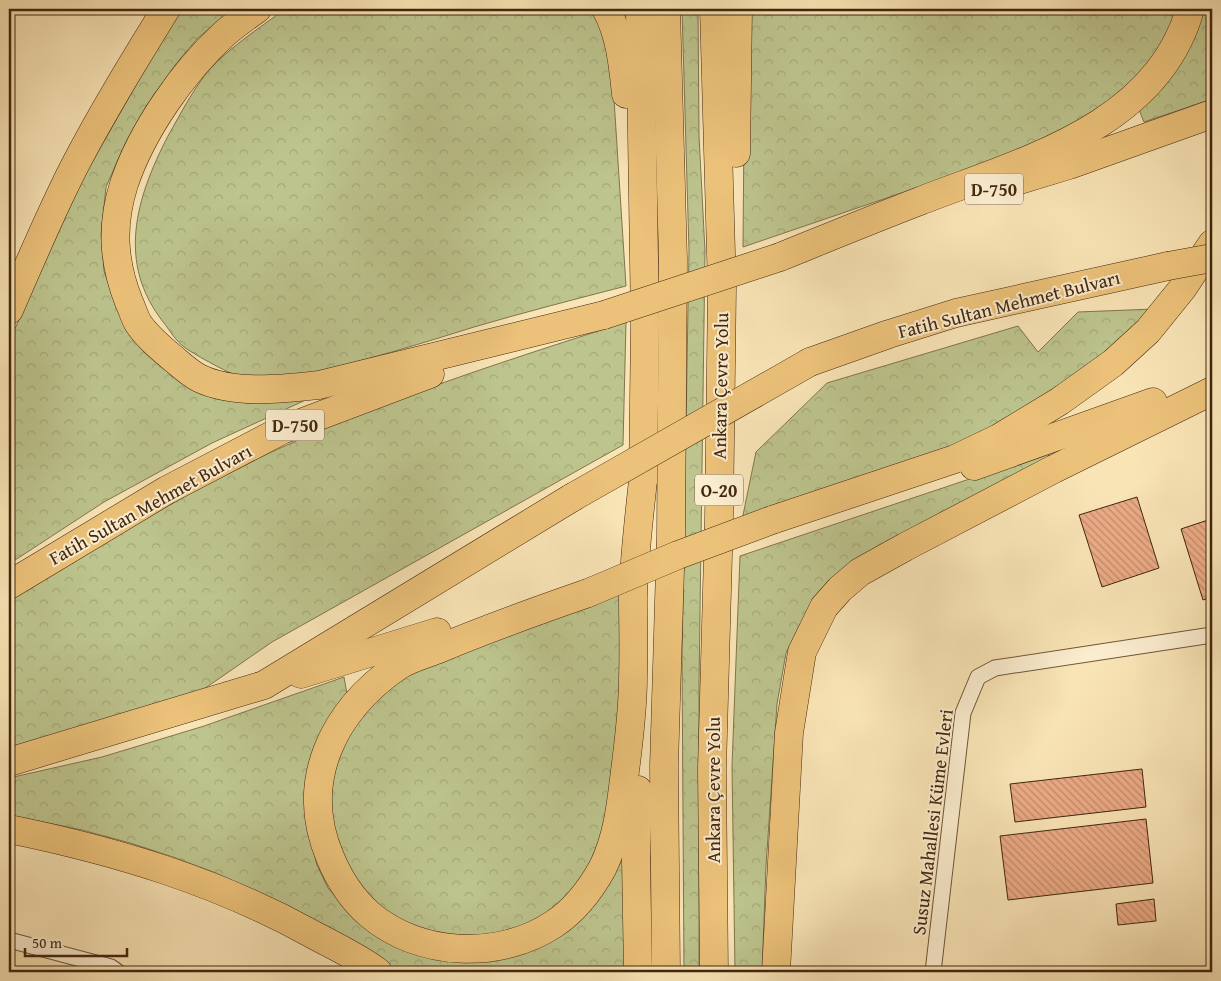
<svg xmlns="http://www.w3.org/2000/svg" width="1221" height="981" font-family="'Gentium Book Plus',serif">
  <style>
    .forest { fill: url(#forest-crowns); stroke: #80754e }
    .building { fill: url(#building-back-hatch); stroke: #42260f }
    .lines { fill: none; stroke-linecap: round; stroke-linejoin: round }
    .street-casing { stroke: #705638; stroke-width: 17 }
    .highway-casing { stroke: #42260f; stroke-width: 29 }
    .street { stroke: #fbedcf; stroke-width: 15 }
    .highway { stroke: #ecc27a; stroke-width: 28 }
    .highway-bridge-casing { stroke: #42260f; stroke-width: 29; stroke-linecap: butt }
    .highway-bridge { stroke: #ecc27a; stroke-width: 28 }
    .labels { text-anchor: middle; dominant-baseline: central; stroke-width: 4; stroke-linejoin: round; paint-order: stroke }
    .shield { fill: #fbedcf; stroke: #7a6249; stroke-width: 1 }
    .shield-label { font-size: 18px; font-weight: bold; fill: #42260f }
    .street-label { font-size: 19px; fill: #42260f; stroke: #fbedcf }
  </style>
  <defs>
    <pattern id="forest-crowns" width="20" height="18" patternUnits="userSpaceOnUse" patternTransform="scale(1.25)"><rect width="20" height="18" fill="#bdc48d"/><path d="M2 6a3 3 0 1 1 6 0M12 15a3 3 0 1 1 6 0" fill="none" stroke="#a4a878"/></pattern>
    <pattern id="building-back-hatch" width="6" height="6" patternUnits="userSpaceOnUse" patternTransform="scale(1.25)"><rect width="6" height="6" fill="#ecab86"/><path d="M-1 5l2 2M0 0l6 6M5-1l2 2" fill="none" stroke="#c18b6c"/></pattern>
  </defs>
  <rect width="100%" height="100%" fill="#f9e4b5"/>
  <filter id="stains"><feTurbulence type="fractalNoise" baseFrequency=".004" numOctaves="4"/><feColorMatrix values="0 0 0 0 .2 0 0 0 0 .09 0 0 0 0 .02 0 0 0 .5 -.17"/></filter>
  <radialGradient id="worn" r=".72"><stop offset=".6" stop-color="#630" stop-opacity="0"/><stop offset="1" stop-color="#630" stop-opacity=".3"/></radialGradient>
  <!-- forest -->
  <g class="forest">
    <polygon points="181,9 232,9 197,39 175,65 146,107 125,144 106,187 101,235 104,271 118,311 213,395 248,403 310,398 212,443 104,502 9,564 9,342 82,180 172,22"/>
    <path d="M285,9H596L606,23L614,99L626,286C576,299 525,312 474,327C423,343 371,359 319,371C295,377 270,385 246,379C235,377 193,354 184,347C176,341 170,331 164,323C116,263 136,198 168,136C181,113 193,89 210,69C230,47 261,27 285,9Z"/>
    <polygon points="682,9 698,9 699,136 705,251 699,685 699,972 684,972 682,657 689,251"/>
    <polygon points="745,9 1178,9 1176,16 1152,59 1119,103 1007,157 743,247"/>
    <polygon points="1202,9 1212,9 1212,99 1144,122 1138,107"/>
    <polygon points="1154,309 1096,365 962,444 742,520 756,452 827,383 1018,326 1038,352 1078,312"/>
    <path d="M626,322L623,445L272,642L188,700L9,748V601C103,545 195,485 296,441C403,393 515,358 626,322Z"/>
    <polygon points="1047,453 1052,461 815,600 799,626 786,653 777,704 766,866 762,972 735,972 732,766 740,556"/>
    <polygon points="623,592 620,744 597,864 547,918 494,936 439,934 413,926 387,913 367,896 350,874 329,823 329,777 357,715 412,669"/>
    <polygon points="344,677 347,694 308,821 311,842 317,865 328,888 347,909 378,934 531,946 626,838 630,972 398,972 365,949 289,906 216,873 173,857 130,843 82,830 9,815 9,778 102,757 204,726"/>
  </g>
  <!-- building -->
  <g class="building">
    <polygon points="1137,497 1159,568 1102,587 1079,515"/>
    <polygon points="1211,519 1212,597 1203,600 1181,529"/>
    <polygon points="1142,769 1146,807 1015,822 1010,784"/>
    <polygon points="1146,819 1153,883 1008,900 1000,836"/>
    <polygon points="1154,899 1156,921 1118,925 1116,904"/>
  </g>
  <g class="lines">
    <!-- street casing -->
    <g class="street-casing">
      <g id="street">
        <polyline points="9,940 111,967 118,972"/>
        <polyline points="933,972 963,713 978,677 995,668 1212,635"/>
      </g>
    </g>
    <!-- highway casing -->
    <g class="highway-casing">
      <g id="highway">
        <path d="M257,9C246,17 234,25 224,34C183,72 142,130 124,184C111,225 113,262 129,302C132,308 134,316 138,323C147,337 162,349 175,360C182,366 191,374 199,378C234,395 282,389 319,385L604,315"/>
        <path d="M606,9C620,34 623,65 626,94"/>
        <polyline points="640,9 645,323 643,480"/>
        <polyline points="666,9 673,259 671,536 664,766 666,972"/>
        <polyline points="736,153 738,9"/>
        <polyline points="1010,183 1069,165 1212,114"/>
        <path d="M780,257C827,238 873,219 920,201C1020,162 1158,127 1190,9"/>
        <path d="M9,310C30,262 50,214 74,167C102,113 134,61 166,9"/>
        <polyline points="810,362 889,334 956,313 1168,266"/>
        <polyline points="974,466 1153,402"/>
        <polyline points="772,520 955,459 999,438 1060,401 1113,363 1148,331 1182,289 1212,244"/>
        <polyline points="9,585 167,490 282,430 430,374"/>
        <path d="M588,593C539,610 489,628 441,648C427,654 410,658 398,666C333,711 298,781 330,857C339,879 351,898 369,914C419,957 500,960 554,924C575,910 591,889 603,867C618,836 621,804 625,771C629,740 633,709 633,678C634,651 633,624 633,597C634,558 639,519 643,480"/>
        <polyline points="301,674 437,632"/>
        <polyline points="9,762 264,685 573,497"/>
        <path d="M9,829C116,851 216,881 312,934C334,946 358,957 378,972"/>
        <polyline points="638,972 636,860 638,790"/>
        <polyline points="714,972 712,769 719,519 722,288 714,9"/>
        <polyline points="776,972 789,733 802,652 824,607 840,589 860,572 905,547 1054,469 1212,391"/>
      </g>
    </g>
    <!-- street -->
    <use href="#street" class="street"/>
    <!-- highway -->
    <use href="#highway" class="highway"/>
    <!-- highway-bridge casing -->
    <g class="highway-bridge-casing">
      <g id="highway-bridge">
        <polyline points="1168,266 1212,258"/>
        <polyline points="604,315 780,257"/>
        <polyline points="573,497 810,362"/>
        <polyline points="588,593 678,555 772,520"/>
      </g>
    </g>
    <!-- highway-bridge -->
    <use href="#highway-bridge" class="highway-bridge"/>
  </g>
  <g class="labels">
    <!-- shield labels -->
    <g class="shield">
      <rect x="965" y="173.5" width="58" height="31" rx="4"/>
      <rect x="266" y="409.5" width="58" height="31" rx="4"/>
      <rect x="695" y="474.5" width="48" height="31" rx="4"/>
    </g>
    <g class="shield-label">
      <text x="994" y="189">D-750</text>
      <text x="295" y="425">D-750</text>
      <text x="719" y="490">O-20</text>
    </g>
    <!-- street labels -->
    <g class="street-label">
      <text transform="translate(1009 304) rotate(-14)">Fatih Sultan Mehmet Bulvarı</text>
      <text transform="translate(720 386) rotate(-89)">Ankara Çevre Yolu</text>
      <text transform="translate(150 504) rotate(-29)">Fatih Sultan Mehmet Bulvarı</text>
      <text transform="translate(713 790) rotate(-90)">Ankara Çevre Yolu</text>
      <text transform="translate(932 822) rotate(-83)">Susuz Mahallesi Küme Evleri</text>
    </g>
  </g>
  <!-- margin -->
  <rect width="1221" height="981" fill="none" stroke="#f9e4b5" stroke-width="30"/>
  <rect x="10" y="10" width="1201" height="961" fill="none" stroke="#42260f" stroke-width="2.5"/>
  <rect x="15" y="15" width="1191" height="951" fill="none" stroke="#42260f"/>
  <!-- scale -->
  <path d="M25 948v8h102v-8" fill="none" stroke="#42260f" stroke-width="2.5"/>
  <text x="32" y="948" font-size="15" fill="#42260f" stroke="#fbedcf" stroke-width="4" paint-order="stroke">50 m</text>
  <rect width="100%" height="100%" filter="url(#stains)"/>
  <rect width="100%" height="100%" fill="url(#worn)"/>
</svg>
